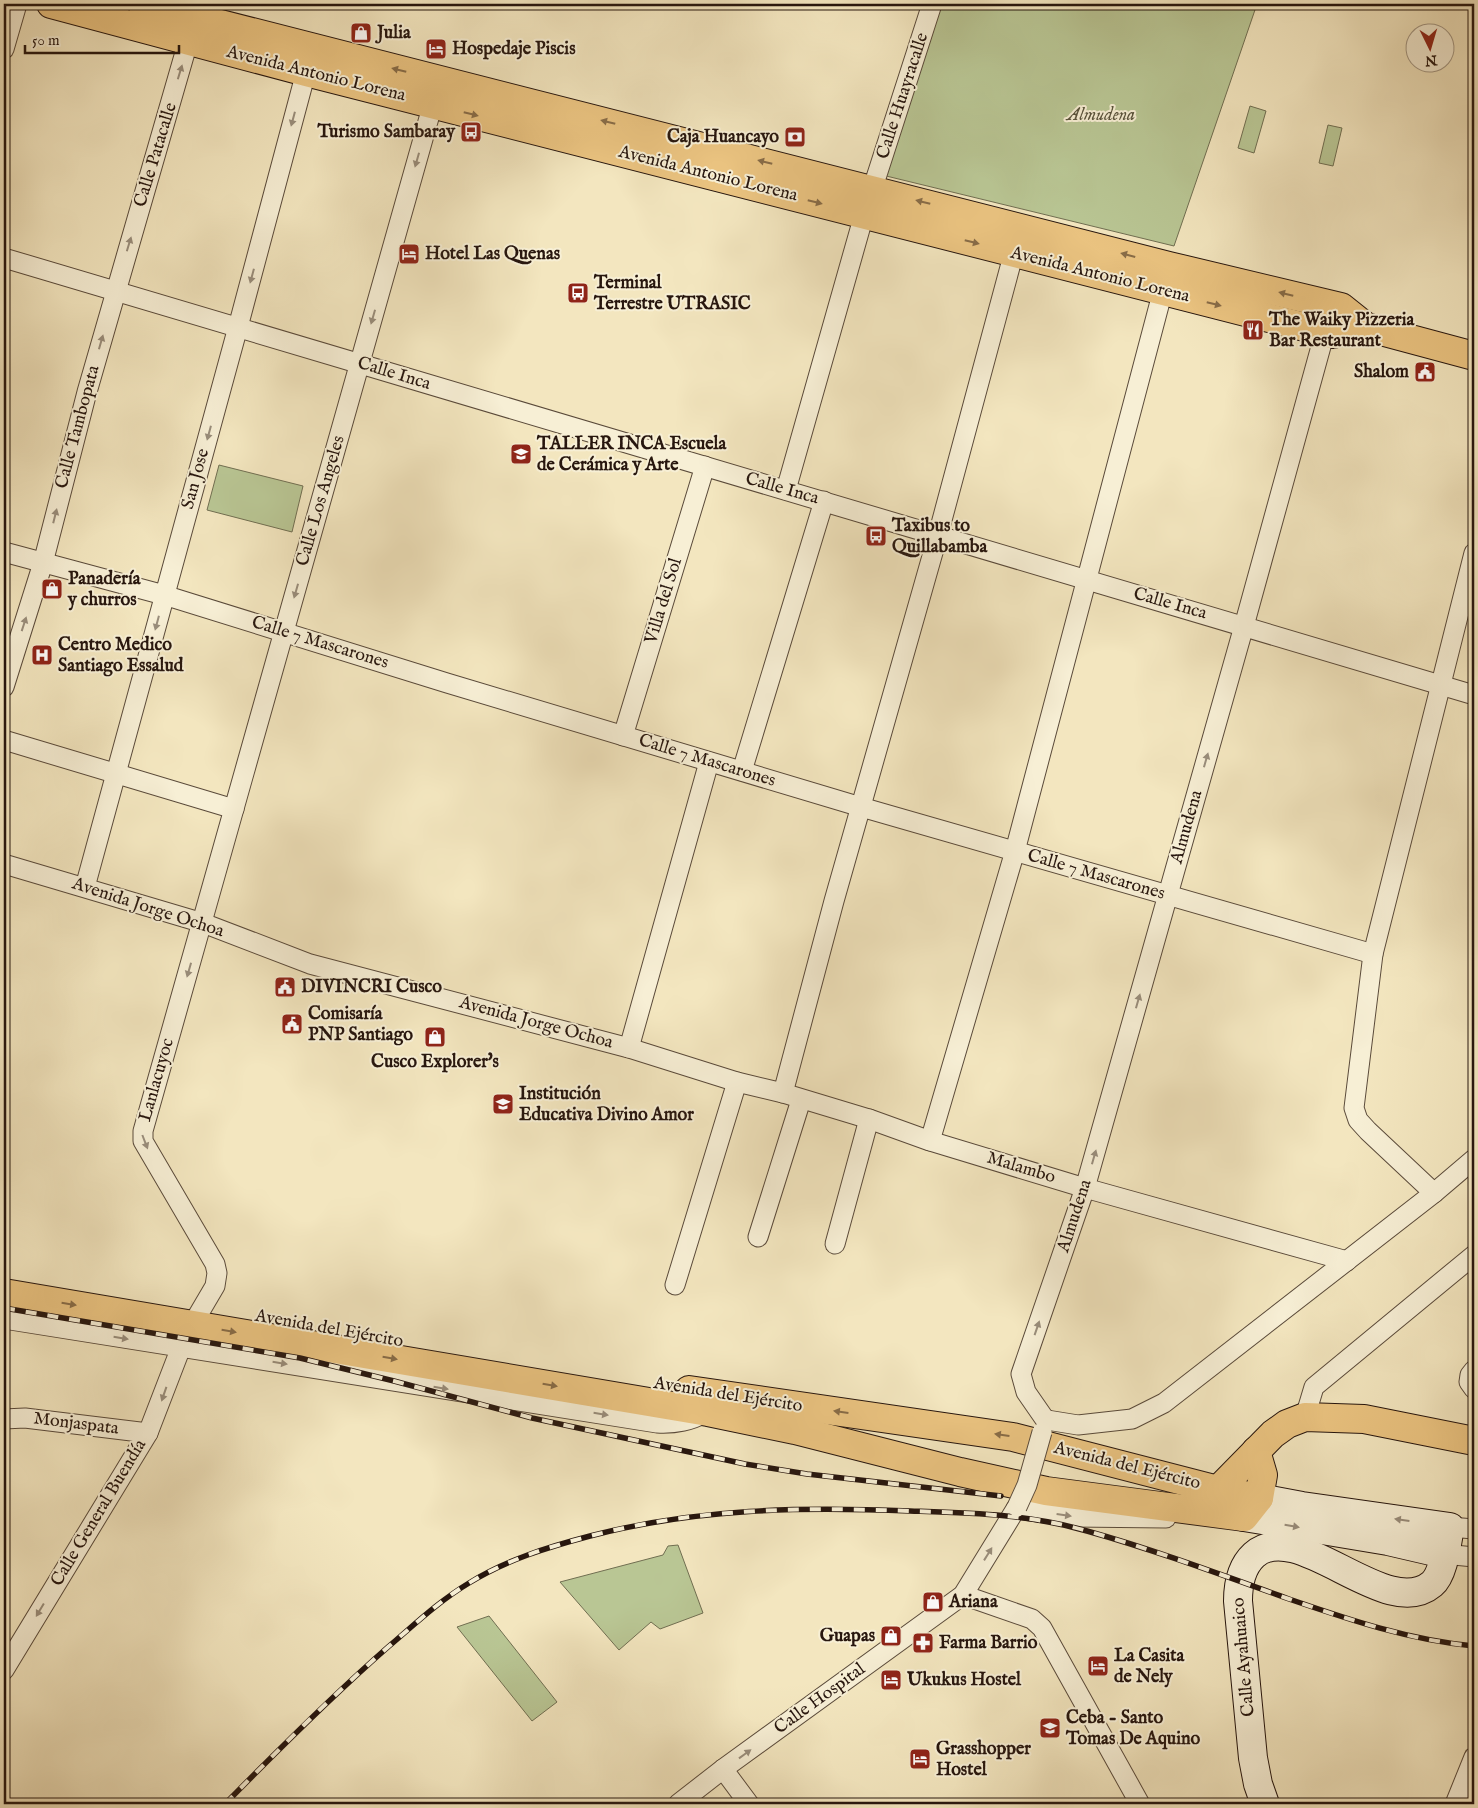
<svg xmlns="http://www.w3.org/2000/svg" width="1478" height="1808" font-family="'IM FELL English',serif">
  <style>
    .green { fill: #b9c694; stroke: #706e51 }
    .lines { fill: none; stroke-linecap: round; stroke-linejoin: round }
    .stream { stroke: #6e7b75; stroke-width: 6 }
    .street-casing { stroke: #5a4a3a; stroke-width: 21 }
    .secondary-casing { stroke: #27160e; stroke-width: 30 }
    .primary-casing { stroke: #27160e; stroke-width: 30 }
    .highway-casing { stroke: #27160e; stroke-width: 30 }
    .street { stroke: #f7efd5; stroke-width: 19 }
    .secondary { stroke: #f7efd5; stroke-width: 28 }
    .primary { stroke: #eac380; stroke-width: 28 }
    .highway { stroke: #eac380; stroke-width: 28 }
    .rail-casing { stroke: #27160e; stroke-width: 5.5 }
    .rail { stroke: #f7efd5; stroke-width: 4; stroke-dasharray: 11; stroke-linecap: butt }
    .street-bridge-casing { stroke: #5a4a3a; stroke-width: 21; stroke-linecap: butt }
    .street-bridge { stroke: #f7efd5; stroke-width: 19 }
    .oneway { fill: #886c47 }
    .oneway2 { fill: #998d7b }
    .labels { text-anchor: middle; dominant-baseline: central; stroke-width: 4; stroke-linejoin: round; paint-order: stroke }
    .poi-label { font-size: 18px; font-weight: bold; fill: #27160e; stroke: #f7efd5; text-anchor: start }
    .street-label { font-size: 18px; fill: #27160e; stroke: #f7efd5 }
    .park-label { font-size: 18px; font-style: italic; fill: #5a543d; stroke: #f7efd5 }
  </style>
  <rect width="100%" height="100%" fill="#f3e6bf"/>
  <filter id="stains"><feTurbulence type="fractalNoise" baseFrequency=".004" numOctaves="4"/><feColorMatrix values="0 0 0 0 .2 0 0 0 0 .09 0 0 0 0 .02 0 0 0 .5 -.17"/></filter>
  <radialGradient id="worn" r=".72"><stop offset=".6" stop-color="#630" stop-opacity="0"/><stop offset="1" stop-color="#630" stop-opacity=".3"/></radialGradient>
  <!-- green -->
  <g class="green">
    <polygon points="932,4 1257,4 1174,246 878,174"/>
    <polygon points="1250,106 1266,111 1254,153 1238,148"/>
    <polygon points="1328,125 1342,128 1333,166 1319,163"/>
    <polygon points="219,465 303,486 292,532 207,510"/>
    <polygon points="678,1545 703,1613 660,1629 651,1622 619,1650 560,1582 663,1555 668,1546"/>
    <polygon points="489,1616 557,1702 532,1721 457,1627"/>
  </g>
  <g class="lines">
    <!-- stream -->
    <polyline class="stream" points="1471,1543 1474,1544"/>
    <!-- street casing -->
    <g class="street-casing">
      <g id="street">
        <polyline points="4,49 17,4"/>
        <polyline points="4,258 1474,695"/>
        <polyline points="786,490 864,215 932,4"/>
        <polyline points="4,552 164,595 447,683 861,807 1373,954"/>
        <polyline points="4,687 43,563 87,392 199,4"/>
        <polyline points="623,736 705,466"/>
        <polyline points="4,740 234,809"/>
        <polyline points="742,771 824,501"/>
        <polyline points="4,864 203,923 310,964 629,1048 737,1082 783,1093 869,1119 930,1141 1085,1188 1347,1261"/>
        <polyline points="85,887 238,327 306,72"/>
        <polyline points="629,1048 709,762"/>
        <polyline points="783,1093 834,901 938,535 1017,241"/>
        <polyline points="930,1141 1015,851 1166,279"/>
        <polyline points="1434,1193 1368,1131 1358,1120 1354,1108 1373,954 1474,553"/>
        <polyline points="758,1237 801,1100"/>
        <polyline points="835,1244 869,1119"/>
        <polyline points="675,1285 737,1082"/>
        <path d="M4,1319L657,1423C676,1424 690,1421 707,1412"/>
        <polyline points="1474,1370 1470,1375 1469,1382 1474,1389"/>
        <polyline points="1305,1417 1314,1387 1474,1255"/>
        <polyline points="4,1419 25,1418 148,1433"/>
        <polyline points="1047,1420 1044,1418 1026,1392 1021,1374 1085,1188 1244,626 1328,321"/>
        <polyline points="1047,1420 1078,1425 1132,1419 1164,1403 1434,1193 1474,1159"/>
        <polyline points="1016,1509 1073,1517 1166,1518"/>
        <polyline points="1450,1527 1474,1529"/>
        <polyline points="1444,1554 1474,1557"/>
        <polyline points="963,1595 1032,1619 1042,1628 1140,1804"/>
        <polyline points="4,1670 148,1433 185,1337 215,1286 217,1273 215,1264 143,1141 143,1131 436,93"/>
        <polyline points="723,1769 749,1804"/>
        <polyline points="678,1804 723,1769 963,1595 1017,1507"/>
        <polyline points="1455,1804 1474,1757"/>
      </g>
    </g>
    <!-- secondary casing -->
    <g class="secondary-casing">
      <g id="secondary">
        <path d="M1259,1498L1302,1506L1450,1527C1447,1542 1444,1574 1432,1584C1386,1623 1298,1516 1254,1555C1241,1567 1238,1584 1238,1601L1253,1758L1258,1784L1265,1804"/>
        <polyline points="1244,1517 1388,1541 1444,1554"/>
      </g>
    </g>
    <!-- primary casing -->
    <g class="primary-casing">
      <g id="primary">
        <polyline points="4,1293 708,1412 795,1430 960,1472 1046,1491 1244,1517 1259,1498 1263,1475 1256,1451"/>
        <polyline points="689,1390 1013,1437 1218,1490 1259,1498"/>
        <polyline points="1216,1505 1218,1490 1273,1434 1287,1424 1305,1417 1364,1419 1474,1441"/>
      </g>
    </g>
    <!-- highway casing -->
    <g class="highway-casing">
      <g id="highway">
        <polyline points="51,4 306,72 1324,332 1332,334 1366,327"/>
        <polyline points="142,4 1169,266 1341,307 1366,327 1474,356"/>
      </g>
    </g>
    <!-- street -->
    <use href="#street" class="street"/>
    <!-- secondary -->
    <use href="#secondary" class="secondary"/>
    <!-- primary -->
    <use href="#primary" class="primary"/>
    <!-- highway -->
    <use href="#highway" class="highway"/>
    <!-- rail casing -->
    <g class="rail-casing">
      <g id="rail">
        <polyline points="4,1308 300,1358 394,1381 532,1418 745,1464 807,1474 1001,1496"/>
        <path d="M225,1804C278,1750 331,1697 388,1647C414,1625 439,1601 469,1583C506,1560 548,1547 590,1536C698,1508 800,1507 910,1511C970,1513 1029,1514 1087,1531C1155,1550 1222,1575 1289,1599C1350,1620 1409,1640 1474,1646"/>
      </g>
    </g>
    <!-- rail -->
    <use href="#rail" class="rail"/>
    <!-- street-bridge casing -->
    <g class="street-bridge-casing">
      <polyline id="street-bridge" points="1017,1507 1027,1485 1042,1432"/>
    </g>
    <!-- street-bridge -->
    <use href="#street-bridge" class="street-bridge"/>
  </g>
  <!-- one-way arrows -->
  <defs><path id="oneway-solid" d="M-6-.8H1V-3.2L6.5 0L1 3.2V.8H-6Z" transform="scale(1.25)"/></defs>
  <g class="oneway">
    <use href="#oneway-solid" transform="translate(399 70) rotate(-166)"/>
    <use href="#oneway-solid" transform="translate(471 114) rotate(14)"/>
    <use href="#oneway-solid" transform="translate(608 122) rotate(-166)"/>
    <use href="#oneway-solid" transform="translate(765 162) rotate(-166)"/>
    <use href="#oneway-solid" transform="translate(815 202) rotate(14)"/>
    <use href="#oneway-solid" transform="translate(923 202) rotate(-166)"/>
    <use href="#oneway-solid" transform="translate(972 242) rotate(14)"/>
    <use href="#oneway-solid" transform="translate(1128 255) rotate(-165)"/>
    <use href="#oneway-solid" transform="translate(1286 294) rotate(-166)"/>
    <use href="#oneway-solid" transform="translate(1214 304) rotate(14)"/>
    <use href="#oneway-solid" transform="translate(69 1304) rotate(9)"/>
    <use href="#oneway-solid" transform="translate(229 1331) rotate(10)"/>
    <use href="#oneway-solid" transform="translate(390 1358) rotate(10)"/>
    <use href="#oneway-solid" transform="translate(550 1385) rotate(10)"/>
    <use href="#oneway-solid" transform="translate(841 1412) rotate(-172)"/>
    <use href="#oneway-solid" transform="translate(1002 1435) rotate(-172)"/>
  </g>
  <g class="oneway2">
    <use href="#oneway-solid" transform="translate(180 72) rotate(-73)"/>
    <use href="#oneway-solid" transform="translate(293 119) rotate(105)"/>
    <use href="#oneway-solid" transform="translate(417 160) rotate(106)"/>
    <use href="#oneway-solid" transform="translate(129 244) rotate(-73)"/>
    <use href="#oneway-solid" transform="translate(252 276) rotate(105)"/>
    <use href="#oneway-solid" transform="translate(373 317) rotate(106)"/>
    <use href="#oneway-solid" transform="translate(101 342) rotate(-74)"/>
    <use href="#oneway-solid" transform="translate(209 433) rotate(105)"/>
    <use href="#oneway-solid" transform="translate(55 516) rotate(-76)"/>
    <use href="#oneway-solid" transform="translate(296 591) rotate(106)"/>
    <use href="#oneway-solid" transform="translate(157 623) rotate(105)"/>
    <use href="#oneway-solid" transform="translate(24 624) rotate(-72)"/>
    <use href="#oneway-solid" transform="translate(1206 760) rotate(-74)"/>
    <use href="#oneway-solid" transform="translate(189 970) rotate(106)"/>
    <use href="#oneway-solid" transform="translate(1138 1001) rotate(-74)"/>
    <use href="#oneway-solid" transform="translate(145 1142) rotate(69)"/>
    <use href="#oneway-solid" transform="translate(1094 1157) rotate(-74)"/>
    <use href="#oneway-solid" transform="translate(1037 1328) rotate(-71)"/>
    <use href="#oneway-solid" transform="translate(121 1338) rotate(9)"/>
    <use href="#oneway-solid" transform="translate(280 1363) rotate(9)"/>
    <use href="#oneway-solid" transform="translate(441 1388) rotate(9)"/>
    <use href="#oneway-solid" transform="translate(164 1394) rotate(109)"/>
    <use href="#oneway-solid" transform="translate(601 1414) rotate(9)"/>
    <use href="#oneway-solid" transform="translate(1064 1515) rotate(8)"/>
    <use href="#oneway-solid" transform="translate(1402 1520) rotate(-172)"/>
    <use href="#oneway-solid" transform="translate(1292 1526) rotate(10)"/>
    <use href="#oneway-solid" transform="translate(988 1554) rotate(-58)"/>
    <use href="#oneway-solid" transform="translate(40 1610) rotate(121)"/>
    <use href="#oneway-solid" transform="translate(745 1754) rotate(-36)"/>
  </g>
  <!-- icons -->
  <defs>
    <g id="shop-square" transform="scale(1.125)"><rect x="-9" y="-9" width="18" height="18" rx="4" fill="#8f2418" stroke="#f7efd5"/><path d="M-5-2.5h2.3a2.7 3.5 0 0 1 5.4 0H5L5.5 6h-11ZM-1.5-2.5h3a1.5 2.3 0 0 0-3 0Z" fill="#fff"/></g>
    <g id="hotel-square" transform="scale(1.125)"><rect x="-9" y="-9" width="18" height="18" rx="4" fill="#8f2418" stroke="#f7efd5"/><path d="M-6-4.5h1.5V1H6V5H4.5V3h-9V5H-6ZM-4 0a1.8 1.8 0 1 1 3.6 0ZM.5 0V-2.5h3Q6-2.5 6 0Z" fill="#fff"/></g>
    <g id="bus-square" transform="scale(1.125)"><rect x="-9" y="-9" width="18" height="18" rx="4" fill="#8f2418" stroke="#f7efd5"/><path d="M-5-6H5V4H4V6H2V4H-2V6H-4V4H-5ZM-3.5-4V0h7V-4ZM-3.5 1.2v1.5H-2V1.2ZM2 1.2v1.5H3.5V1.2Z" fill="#fff"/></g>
    <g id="bank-square" transform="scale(1.125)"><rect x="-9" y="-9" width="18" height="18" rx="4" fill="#8f2418" stroke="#f7efd5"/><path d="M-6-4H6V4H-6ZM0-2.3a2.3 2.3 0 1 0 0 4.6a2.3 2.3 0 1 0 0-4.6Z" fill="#fff"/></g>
    <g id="restaurant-square" transform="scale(1.125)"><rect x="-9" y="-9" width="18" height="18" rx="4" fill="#8f2418" stroke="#f7efd5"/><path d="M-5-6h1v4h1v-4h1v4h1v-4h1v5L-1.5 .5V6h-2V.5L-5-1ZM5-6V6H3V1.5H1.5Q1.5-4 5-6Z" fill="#fff"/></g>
    <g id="civic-square" transform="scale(1.125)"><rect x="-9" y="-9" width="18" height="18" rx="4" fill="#8f2418" stroke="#f7efd5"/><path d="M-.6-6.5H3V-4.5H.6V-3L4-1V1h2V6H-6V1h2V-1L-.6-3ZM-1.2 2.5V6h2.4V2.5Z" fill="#fff"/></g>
    <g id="school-square" transform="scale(1.125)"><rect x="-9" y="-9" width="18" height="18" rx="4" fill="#8f2418" stroke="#f7efd5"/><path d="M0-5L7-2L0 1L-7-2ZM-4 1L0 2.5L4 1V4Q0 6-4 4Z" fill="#fff"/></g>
    <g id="hospital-square" transform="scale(1.125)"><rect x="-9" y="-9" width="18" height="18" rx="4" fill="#8f2418" stroke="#f7efd5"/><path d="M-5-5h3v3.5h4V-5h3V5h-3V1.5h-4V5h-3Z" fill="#fff"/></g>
    <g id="pharmacy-square" transform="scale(1.125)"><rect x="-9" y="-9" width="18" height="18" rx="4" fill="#8f2418" stroke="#f7efd5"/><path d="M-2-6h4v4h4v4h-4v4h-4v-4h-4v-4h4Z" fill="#fff"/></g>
  </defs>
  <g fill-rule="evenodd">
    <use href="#shop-square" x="361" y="33"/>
    <use href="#hotel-square" x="436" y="49"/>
    <use href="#bus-square" x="471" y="132"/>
    <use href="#bank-square" x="795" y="137"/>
    <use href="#hotel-square" x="409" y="254"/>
    <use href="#bus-square" x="578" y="293"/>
    <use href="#restaurant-square" x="1253" y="330"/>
    <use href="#civic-square" x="1425" y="372"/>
    <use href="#school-square" x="521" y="454"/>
    <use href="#bus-square" x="876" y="536"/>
    <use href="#shop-square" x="52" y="589"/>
    <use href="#hospital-square" x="42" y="655"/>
    <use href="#civic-square" x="285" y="987"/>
    <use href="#civic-square" x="292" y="1024"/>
    <use href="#shop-square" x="435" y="1037"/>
    <use href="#school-square" x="503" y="1104"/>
    <use href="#shop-square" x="933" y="1602"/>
    <use href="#shop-square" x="891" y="1636"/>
    <use href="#pharmacy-square" x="923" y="1643"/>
    <use href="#hotel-square" x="1098" y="1666"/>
    <use href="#hotel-square" x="891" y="1680"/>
    <use href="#school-square" x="1050" y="1728"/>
    <use href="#hotel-square" x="920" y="1759"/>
  </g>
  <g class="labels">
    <!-- poi labels -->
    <g class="poi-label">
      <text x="377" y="33">Julia</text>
      <text x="452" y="49">Hospedaje Piscis</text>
      <text x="455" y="132" text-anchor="end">Turismo Sambaray</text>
      <text x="779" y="137" text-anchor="end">Caja Huancayo</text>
      <text x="425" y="254">Hotel Las Quenas</text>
      <text x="594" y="283">Terminal<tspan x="594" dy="21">Terrestre UTRASIC</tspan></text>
      <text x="1269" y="320">The Waiky Pizzeria<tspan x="1269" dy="21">Bar Restaurant</tspan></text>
      <text x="1409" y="372" text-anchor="end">Shalom</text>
      <text x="537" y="444">TALLER INCA Escuela<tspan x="537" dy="21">de Cerámica y Arte</tspan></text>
      <text x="892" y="526">Taxibus to<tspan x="892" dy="21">Quillabamba</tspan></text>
      <text x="68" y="579">Panadería<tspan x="68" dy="21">y churros</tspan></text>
      <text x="58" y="645">Centro Medico<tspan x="58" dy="21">Santiago Essalud</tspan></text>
      <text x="301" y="987">DIVINCRI Cusco</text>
      <text x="308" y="1014">Comisaría<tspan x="308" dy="21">PNP Santiago</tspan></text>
      <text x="435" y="1062" text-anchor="middle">Cusco Explorer's</text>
      <text x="519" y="1094">Institución<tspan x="519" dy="21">Educativa Divino Amor</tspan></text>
      <text x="949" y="1602">Ariana</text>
      <text x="875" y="1636" text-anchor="end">Guapas</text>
      <text x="939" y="1643">Farma Barrio</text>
      <text x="1114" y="1656">La Casita<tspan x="1114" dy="21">de Nely</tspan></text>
      <text x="907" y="1680">Ukukus Hostel</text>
      <text x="1066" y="1718">Ceba - Santo<tspan x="1066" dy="21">Tomas De Aquino</tspan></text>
      <text x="936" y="1749">Grasshopper<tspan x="936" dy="21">Hostel</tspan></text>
    </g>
    <!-- street labels -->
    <g class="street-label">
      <text transform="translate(316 74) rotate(14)">Avenida Antonio Lorena</text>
      <text transform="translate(903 96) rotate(-72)">Calle Huayracalle</text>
      <text transform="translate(156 155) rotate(-73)">Calle Patacalle</text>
      <text transform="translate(708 174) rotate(14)">Avenida Antonio Lorena</text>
      <text transform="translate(1100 275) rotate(14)">Avenida Antonio Lorena</text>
      <text transform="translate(394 374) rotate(17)">Calle Inca</text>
      <text transform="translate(78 427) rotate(-75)">Calle Tambopata</text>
      <text transform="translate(196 479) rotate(-75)">San Jose</text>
      <text transform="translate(782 489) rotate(16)">Calle Inca</text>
      <text transform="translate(321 501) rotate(-74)">Calle Los Angeles</text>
      <text transform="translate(664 601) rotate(-73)">Villa del Sol</text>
      <text transform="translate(1170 604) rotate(16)">Calle Inca</text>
      <text transform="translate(320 643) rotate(17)">Calle 7 Mascarones</text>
      <text transform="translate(707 761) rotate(17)">Calle 7 Mascarones</text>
      <text transform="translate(1187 827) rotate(-74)">Almudena</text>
      <text transform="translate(1096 875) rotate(16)">Calle 7 Mascarones</text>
      <text transform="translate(148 908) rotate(18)">Avenida Jorge Ochoa</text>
      <text transform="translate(536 1023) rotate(15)">Avenida Jorge Ochoa</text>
      <text transform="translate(157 1080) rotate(-74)">Lanlacuyoc</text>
      <text transform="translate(1021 1168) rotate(17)">Malambo</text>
      <text transform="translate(1075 1216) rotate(-72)">Almudena</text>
      <text transform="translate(329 1329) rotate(10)">Avenida del Ejército</text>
      <text transform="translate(728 1395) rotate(9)">Avenida del Ejército</text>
      <text transform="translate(76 1424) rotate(7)">Monjaspata</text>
      <text transform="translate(1127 1466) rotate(14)">Avenida del Ejército</text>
      <text transform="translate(99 1513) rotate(-59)">Calle General Buendía</text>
      <text transform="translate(1244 1657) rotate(-95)">Calle Ayahuaico</text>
      <text transform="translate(820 1699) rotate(-36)">Calle Hospital</text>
    </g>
    <!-- park labels -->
    <g class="park-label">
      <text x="1101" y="115">Almudena</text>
    </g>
  </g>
  <!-- margin -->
  <rect width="1478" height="1808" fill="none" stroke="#f3e6bf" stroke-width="20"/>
  <rect x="5" y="5" width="1468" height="1798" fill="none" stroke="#27160e" stroke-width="2.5"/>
  <rect x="10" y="10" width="1458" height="1788" fill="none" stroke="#27160e"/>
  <!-- north arrow -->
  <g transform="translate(1430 48) rotate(175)"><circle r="24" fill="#f7efd5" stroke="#a49885"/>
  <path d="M0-4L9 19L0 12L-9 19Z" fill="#8f2418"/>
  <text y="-8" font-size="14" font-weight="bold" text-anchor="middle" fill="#27160e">N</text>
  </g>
  <!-- scale -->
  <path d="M25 45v8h154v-8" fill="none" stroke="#27160e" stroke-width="2.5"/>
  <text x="32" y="45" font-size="15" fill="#27160e" stroke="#f7efd5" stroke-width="4" paint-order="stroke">50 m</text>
  <rect width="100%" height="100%" filter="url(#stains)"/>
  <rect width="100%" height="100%" fill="url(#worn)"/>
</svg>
